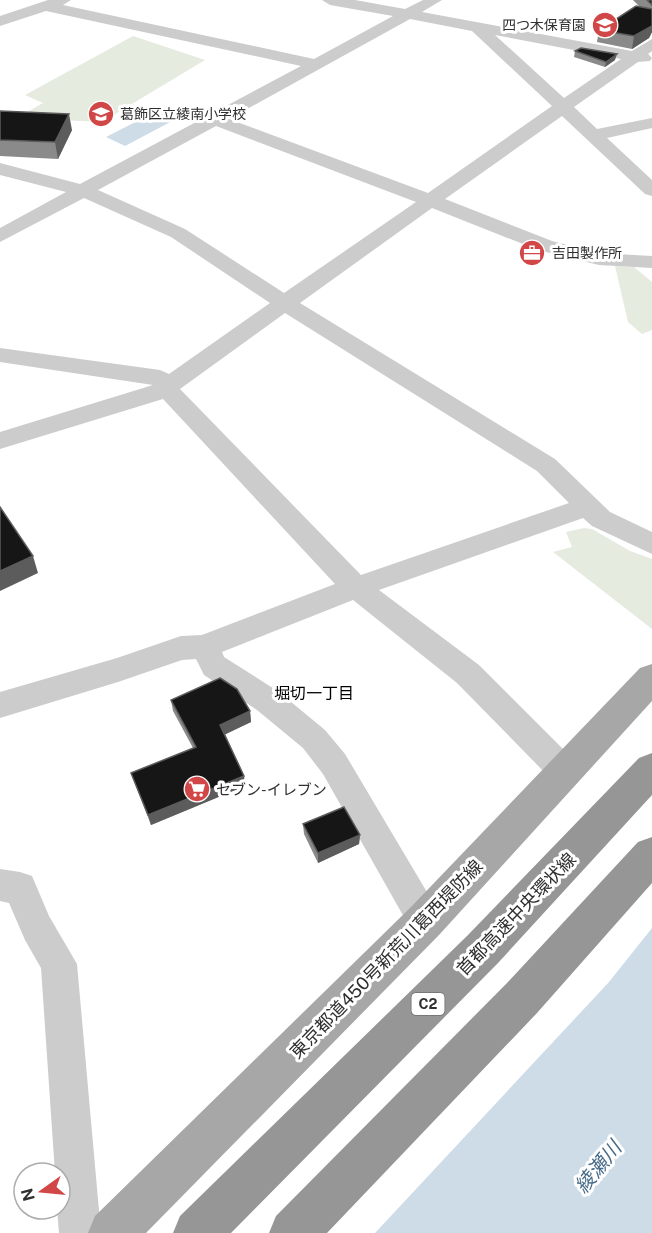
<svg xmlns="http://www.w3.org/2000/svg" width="652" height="1233" font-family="'Public Sans','Noto Sans JP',sans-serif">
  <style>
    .green { fill: #e5ebdf }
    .water { fill: #cedce8 }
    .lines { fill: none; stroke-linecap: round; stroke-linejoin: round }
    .minor { fill: #ccc; fill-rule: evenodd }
    .major { fill: #a7a7a7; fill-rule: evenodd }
    .highway { fill: #969696; fill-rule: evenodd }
    .wall { fill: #8a8a8a }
    .shaded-wall { fill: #5c5c5c }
    .building { fill: #161616; stroke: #5c5c5c; stroke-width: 1.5 }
    .labels { text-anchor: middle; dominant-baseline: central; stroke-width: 6; stroke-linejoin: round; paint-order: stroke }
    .far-poi-label { font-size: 14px; fill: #2f2f2f; stroke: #fff; text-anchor: start }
    .shield { fill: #fff; stroke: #6d6d6d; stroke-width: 1.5 }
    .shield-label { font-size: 14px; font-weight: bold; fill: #2f2f2f }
    .poi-label { font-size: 15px; fill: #2f2f2f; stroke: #fff; text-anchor: start }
    .neighbourhood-label { font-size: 16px; fill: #000; stroke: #fff }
    .near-street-label { font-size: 18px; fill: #2f2f2f; stroke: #fff }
    .near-water-label { font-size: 20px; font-style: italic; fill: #476a88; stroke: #fff }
  </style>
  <rect width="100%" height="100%" fill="#fff"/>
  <!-- green -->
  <g class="green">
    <polygon points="133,36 205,60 102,122 17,118 43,103 25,95"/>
    <polygon points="615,266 634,267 652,282 652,330 642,334 628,322"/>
    <polygon points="584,528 592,529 630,551 652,559 652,629 553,552 572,547 566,532"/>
  </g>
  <!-- water -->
  <g class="water">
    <polygon points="157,111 176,119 125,146 106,137"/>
    <polygon points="652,928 652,1233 375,1233 609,982"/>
  </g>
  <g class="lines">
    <!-- minor -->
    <g class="minor">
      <path d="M48,0H71L63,5L314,59L393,16L330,5L322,0H355L405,9L423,0H442L422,12L632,51L652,39V51L648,54L652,58L650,61L638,62L574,107L597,129L652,118V128L607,138L652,180V196L645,194L562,116L445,199L552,241L599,253L652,256V268L599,265L538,250L432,208L300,303L555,459L610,512L652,532V554L592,526L583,518L379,590L479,665L576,762L581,772L576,782L565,786L554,782L457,683L353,600L222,652L224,657L279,692L325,730L345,754L437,909L443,921L437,933L425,938L413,933L323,774L303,748L257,710L204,675L196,659L182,660L118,682L0,718V692L117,658L181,636L202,635L335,584L163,399L0,449V432L153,385L0,362V348L160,370L169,374L270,303L171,237L84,198L0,242V228L66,192L0,175V163L80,184L301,66L46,11L0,26V16ZM410,19L472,31L552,106L428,193L229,119ZM495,35L621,59L564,98ZM216,126L416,202L284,293L185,229L98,190ZM285,313L537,471L569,503L361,575L180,389Z"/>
      <polygon points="0,869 20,872 32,876 49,916 77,964 101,1233 59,1233 57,1209 60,1209 60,1173 55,1173 41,968 25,940 9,903 0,901"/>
    </g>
    <!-- major -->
    <polygon class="major" points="652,664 652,701 439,935 146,1233 88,1233 95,1216 411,907 640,668"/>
    <!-- highway -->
    <g class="highway">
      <polygon points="652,753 652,795 498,963 231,1233 173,1233 180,1216 468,935 639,758"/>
      <polygon points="652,837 652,883 537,1013 327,1233 269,1233 276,1216 507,983 638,842"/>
    </g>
  </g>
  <!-- wall -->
  <g class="wall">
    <polygon points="633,0 652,0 652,32 649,38 632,49 597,42 599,30 639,6"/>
    <polygon points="575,51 615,60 605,67 574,57"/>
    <polygon points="0,111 72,130 58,159 0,156"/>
    <polygon points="171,700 250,711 251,722 225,734 244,776 245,786 151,825 131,773 193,748 173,711"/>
    <polygon points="303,824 360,835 359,844 318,863 304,834"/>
  </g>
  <!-- shaded-wall -->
  <g class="shaded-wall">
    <polygon points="652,25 652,32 649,38 632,49 634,36"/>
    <polygon points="617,54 615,60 605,67 606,62"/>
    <polygon points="69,114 72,130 58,159 55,142"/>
    <polygon points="33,556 38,573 0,591 0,571"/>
    <polygon points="250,711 251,722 222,736 220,725"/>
    <polygon points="244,776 245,786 151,825 148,815"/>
    <polygon points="360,835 359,844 318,863 318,853"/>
  </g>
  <!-- building -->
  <g class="building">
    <polygon points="647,0 652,0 652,5"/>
    <polygon points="636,6 652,9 652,26 634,36 599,30"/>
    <polygon points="581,48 617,54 606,62 575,51"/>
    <polygon points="0,111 69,114 55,142 0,140"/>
    <polygon points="0,507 33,556 0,571"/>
    <polygon points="220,678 237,689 250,711 220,725 244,776 148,815 131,773 196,747 171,700"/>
    <polygon points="344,807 360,835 318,853 303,824"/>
  </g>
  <!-- icons -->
  <defs>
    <g id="school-disc" transform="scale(1.35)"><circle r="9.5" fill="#d14747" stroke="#fff"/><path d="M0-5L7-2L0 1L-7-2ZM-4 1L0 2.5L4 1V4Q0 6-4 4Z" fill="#fff"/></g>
    <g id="office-disc" transform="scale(1.35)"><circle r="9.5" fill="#d14747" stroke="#fff"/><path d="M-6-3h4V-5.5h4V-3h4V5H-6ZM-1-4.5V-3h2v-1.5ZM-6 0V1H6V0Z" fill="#fff"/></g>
    <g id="supermarket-disc" transform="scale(1.35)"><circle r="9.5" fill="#d14747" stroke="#fff"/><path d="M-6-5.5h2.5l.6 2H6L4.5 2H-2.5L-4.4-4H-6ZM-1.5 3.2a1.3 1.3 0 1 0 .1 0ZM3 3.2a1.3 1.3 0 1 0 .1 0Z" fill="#fff"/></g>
  </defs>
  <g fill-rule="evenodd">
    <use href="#school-disc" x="605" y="25"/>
    <use href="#school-disc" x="101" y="114"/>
    <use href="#office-disc" x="532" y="253"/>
    <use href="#supermarket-disc" x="197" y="789"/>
  </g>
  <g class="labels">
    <!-- far-poi labels -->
    <g class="far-poi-label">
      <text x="586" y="25" text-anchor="end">四つ木保育園</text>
      <text x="120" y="114">葛飾区立綾南小学校</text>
      <text x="552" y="253">吉田製作所</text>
    </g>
    <!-- shield labels -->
    <rect class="shield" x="411.5" y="993" width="33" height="22" rx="4.5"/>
    <g class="shield-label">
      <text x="428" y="1004">C2</text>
    </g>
    <!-- poi labels -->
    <g class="poi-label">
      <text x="216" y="789">セブン-イレブン</text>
    </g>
    <!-- neighbourhood labels -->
    <g class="neighbourhood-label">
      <text x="314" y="693">堀切一丁目</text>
    </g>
    <!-- near-street labels -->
    <g class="near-street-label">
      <text transform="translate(516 914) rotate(-46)">首都高速中央環状線</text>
      <text transform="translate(386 959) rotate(-46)">東京都道450号新荒川葛西堤防線</text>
    </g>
    <!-- near-water labels -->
    <g class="near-water-label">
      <text transform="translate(598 1167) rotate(-51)">綾瀬川</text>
    </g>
  </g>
  <!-- north arrow -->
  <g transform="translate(42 1191) rotate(255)"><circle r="28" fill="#ffffff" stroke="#acacac" stroke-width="1.5"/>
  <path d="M0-4.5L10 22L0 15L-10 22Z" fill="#d14747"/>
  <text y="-9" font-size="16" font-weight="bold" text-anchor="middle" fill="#2f2f2f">N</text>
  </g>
</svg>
